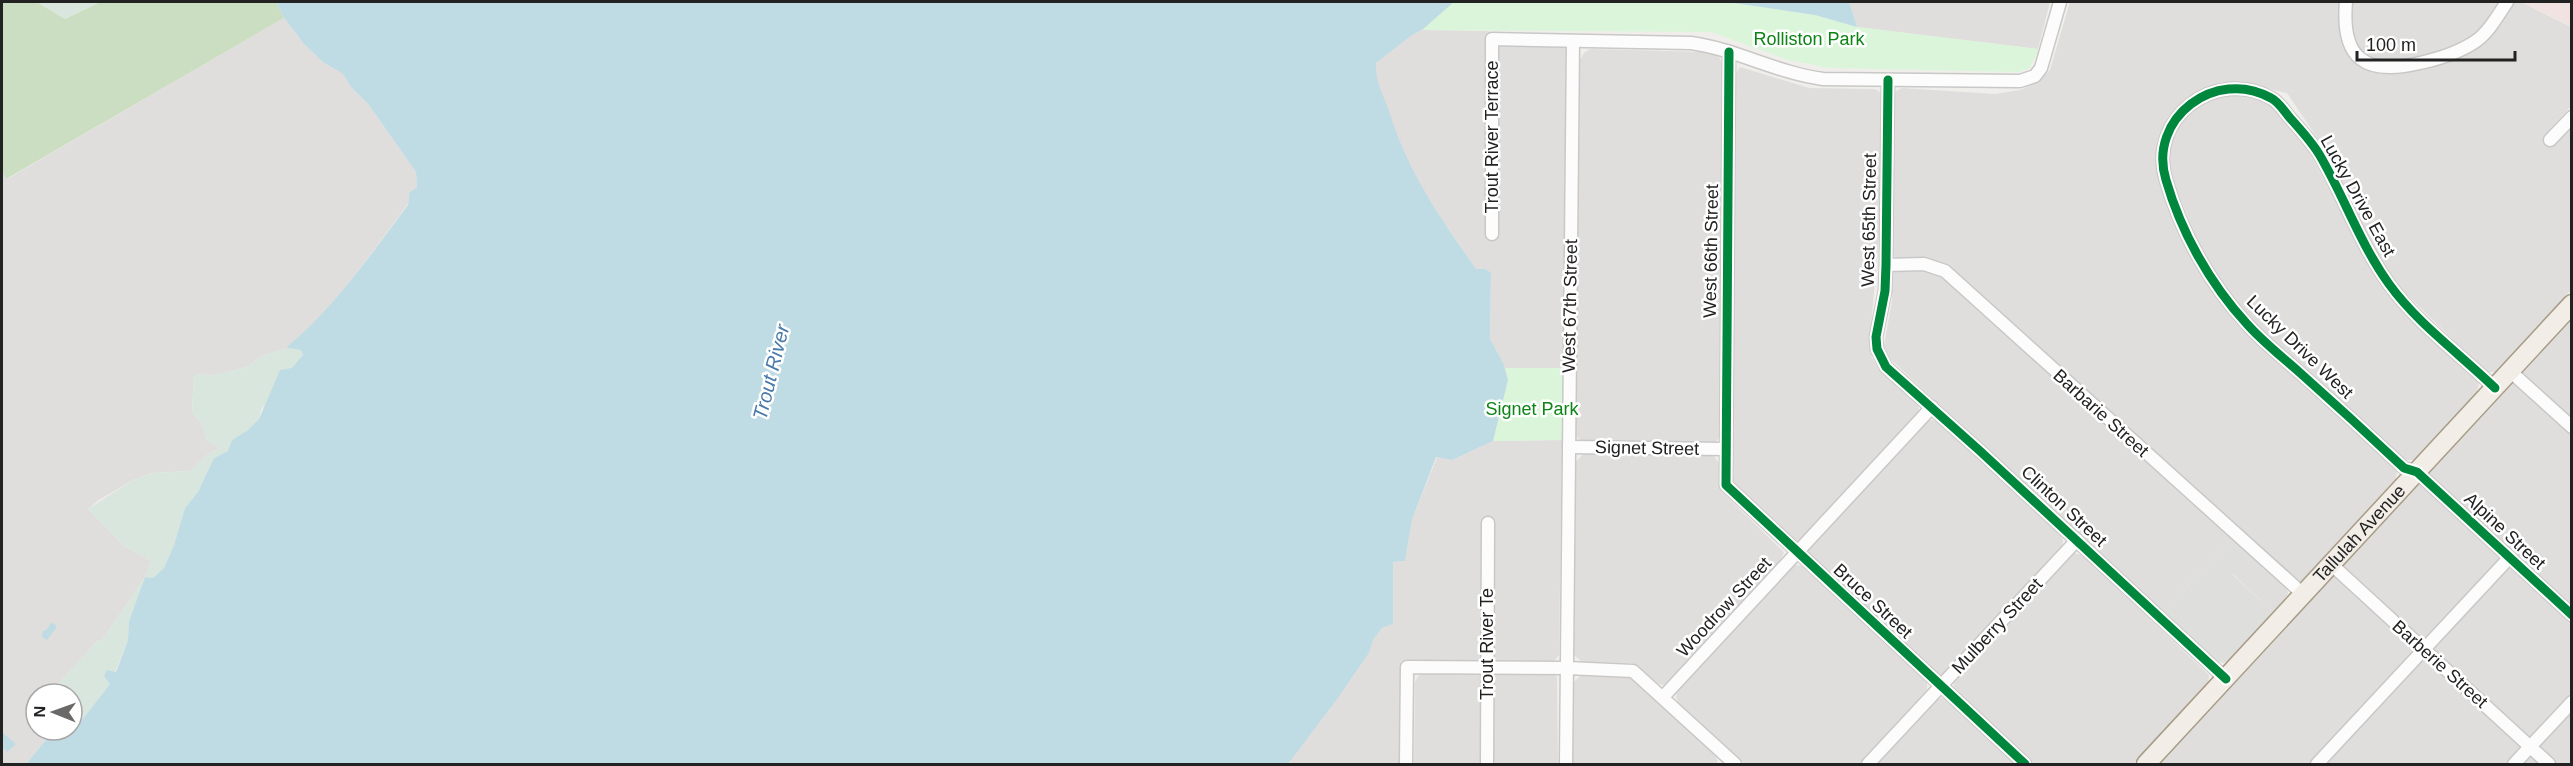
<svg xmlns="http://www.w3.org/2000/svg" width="2573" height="766" font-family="Arial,sans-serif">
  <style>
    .residential { fill: #dfdedc }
    .commercial { fill: #f1e3e1 }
    .religious { fill: #dededc }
    .forest { fill: #cbdec1 }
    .wetland { fill: #d9e6de }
    .park { fill: #daf5da }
    .water { fill: #bfdbe3 }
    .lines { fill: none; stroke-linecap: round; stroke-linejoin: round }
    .street-casing { stroke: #c9c8c7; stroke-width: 15 }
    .primary-casing { stroke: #a79c86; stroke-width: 21 }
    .street { stroke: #fdfcfc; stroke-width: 12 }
    .primary { stroke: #f3ede7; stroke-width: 18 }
    .cycleway-casing { stroke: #fff; stroke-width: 13 }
    .cycleway { stroke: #00873e; stroke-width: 9 }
    .labels { text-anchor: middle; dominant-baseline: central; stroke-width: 5; stroke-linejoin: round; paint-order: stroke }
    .park-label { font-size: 18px; fill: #0c8416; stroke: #fff }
    .street-label { font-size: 18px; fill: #222; stroke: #fff }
    .water-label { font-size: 20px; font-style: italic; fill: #4a7aab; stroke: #fff }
  </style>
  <rect width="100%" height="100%" fill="#f0eeeb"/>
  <!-- residential -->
  <g class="residential">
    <polygon points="1846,2 2050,2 2038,49 1857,27 1850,4"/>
    <polygon points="2070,2 2521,2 2571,27 2571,106 2543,137 2551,146 2571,124 2571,290 2496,372 2489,372 2484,370 2395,283 2370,242 2322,145 2287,93 2241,82 2221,82 2185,99 2164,128 2157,150 2158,175 2173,218 2242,327 2397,470 2396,480 2302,581 2297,581 1944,263 1896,258 1891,254 1894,96 1896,91 1902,88 1995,94 2020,90 2038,82 2050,70"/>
    <polygon points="284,18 304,44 323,62 343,74 351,87 369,105 416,172 417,187 409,193 408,204 351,281 314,325 287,348 261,356 249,366 224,373 211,375 194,374 192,412 202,425 207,441 218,447 218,449 209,453 190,471 152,473 133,480 99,500 88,509 124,546 151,561 145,577 101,642 98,640 59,683 58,694 36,694 36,730 54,730 26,764 2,764 2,170 7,179"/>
    <polygon points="1422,30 1489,31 1490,238 1497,50 1503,44 1563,46 1566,50 1563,368 1505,368 1490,339 1491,273 1486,269 1476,269 1438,214 1409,166 1375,79 1376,63 1412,35"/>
    <polygon points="1590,49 1709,52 1719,57 1723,65 1720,435 1717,441 1711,443 1584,443 1576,436 1580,60 1584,53"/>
    <polygon points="1740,67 1809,88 1874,89 1879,91 1882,97 1880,225 1870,338 1872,358 1877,366 1917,403 1919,408 1918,414 1802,538 1796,541 1791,540 1734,486 1731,481 1735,75"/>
    <polygon points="2236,93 2253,97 2273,107 2309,152 2379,279 2398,305 2479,382 2477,392 2414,460 2404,460 2252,320 2234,300 2201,250 2171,177 2169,150 2181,121 2192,110 2221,95"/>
    <polygon points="1896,270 1938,272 2232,538 2164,612 1891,360 1884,346 1892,300 1892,275"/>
    <polygon points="2571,318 2571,764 2156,764"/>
    <polygon points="1931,420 1937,421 2061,536 2063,541 2062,546 1946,673 1941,675 1935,674 1809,557 1808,552 1809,547 1925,422"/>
    <polygon points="1562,440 1559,655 1555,660 1550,662 1497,662 1492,659 1490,653 1491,517 1486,517 1482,662 1401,661 1400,764 1294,764 1289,762 1338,698 1369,653 1373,640 1382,628 1393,624 1393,562 1405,561 1412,520 1437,457 1452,460 1493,441"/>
    <polygon points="1583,454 1713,455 1719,463 1720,485 1722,492 1784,552 1779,563 1668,683 1664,685 1658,684 1632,663 1582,662 1574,655 1576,462"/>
    <polygon points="2073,553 2082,555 2209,675 2208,684 2133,764 2033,764 1953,688 1955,679"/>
    <polygon points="2251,554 2285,586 2288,592 2287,597 2273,612 2232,573"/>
    <polygon points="1796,565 1802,566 1927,681 1927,693 1861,764 1745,764 1678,703 1676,697 1677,690 1791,567"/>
    <polygon points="1424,673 1485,674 1484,764 1414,764 1415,682 1418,676"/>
    <polygon points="1492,674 1554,675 1557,677 1558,764 1491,764"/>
    <polygon points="1580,676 1633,678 1716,757 1718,764 1573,764 1573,683"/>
    <polygon points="1941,698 1947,700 2016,764 1877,764 1936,701"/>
  </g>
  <!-- commercial -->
  <polygon class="commercial" points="2521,2 2571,2 2571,27 2562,22"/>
  <!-- religious -->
  <polygon class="religious" points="2232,538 2251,554 2232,574 2273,612 2228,661 2223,663 2217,661 2164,612"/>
  <!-- forest -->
  <polygon class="forest" points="2,2 37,2 65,19 100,2 276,2 284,18 6,179 2,170"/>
  <!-- wetland -->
  <g class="wetland">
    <polygon points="37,2 100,2 65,19"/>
    <polygon points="287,348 301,350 303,355 261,410 259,419 248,430 232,440 228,451 214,458 198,492 185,508 174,545 164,568 153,578 145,577 129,621 128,640 115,672 108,670 110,684 75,729 72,729 72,694 58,694 59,683 98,640 101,642 145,577 151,561 124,546 88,509 133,480 152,473 190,471 209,453 218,449 218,447 207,441 202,425 192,412 194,374 211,375 224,373 249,366 261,356"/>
  </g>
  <!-- park -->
  <g class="park">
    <polygon points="1454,2 1727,2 1815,15 1857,27 2038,49 2030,68 2019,72 1829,68 1788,60 1711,32 1422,30"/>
    <polygon points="1505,368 1563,368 1562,440 1493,441 1508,380"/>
  </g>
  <!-- water -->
  <g class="water">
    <path d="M276,2H1454L1422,30L1412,35L1376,63C1375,82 1383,94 1389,111C1408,173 1440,217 1476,269H1486L1491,273L1490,339L1504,365L1508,380L1493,441L1452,460L1436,457L1412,520L1405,561L1393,562V624L1382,628L1373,640L1369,653L1338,698L1288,764H26L54,730L75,729L110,684L104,676L107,670L116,672L128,640L129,621L145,577L153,578L164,568L174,545L185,508L198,492L214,458L228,451L232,440L248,430L259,419L280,370L292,368L303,355L301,350L287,348L288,346C336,306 371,254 408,205L409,193L417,187L416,172L369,105L351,87L343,74L323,62L304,44L284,18Z"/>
    <polygon points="1727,2 1846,2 1850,4 1857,27 1815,15"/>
    <polygon points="52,622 57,627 47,640 42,637 43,631 46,630"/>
    <polygon points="2,732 16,744 7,752 2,747 4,744 2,742"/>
  </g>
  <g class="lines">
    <!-- street casing -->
    <g class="street-casing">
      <g id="street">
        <path d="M2346,2C2341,59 2365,76 2420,63C2438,59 2460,52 2476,41C2489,32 2498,15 2507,2"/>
        <polyline points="1729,52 1726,485 2025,764"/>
        <polyline points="1888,80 1886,265 1885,291 1876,337 1877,349 1886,367 1980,451 2226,679"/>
        <polyline points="2550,140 2572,117"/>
        <path d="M1492,234V39L1691,43C1736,49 1777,73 1823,79L2020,81L2035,76L2041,68L2060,2"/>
        <polyline points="1886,265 1924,264 1945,271 2303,594"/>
        <polyline points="2510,371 2572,427"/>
        <path d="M2495,388C2460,354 2417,323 2389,284C2360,244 2344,196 2319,154C2311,141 2300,129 2290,118C2284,111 2279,102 2271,98C2216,67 2147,118 2166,180C2181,232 2210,284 2247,324C2262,341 2281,356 2298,371C2334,403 2369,435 2404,468L2417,472L2572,615"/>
        <polyline points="1569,447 1725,449"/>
        <polyline points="2331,564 2549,764"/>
        <polyline points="1663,697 1932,407"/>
        <polyline points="1406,764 1407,667 1567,668 1633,671 1735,764"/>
        <polyline points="1487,764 1488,523"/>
        <polyline points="1566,764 1573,42"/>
        <polyline points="1868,764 2077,540"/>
        <polyline points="2317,764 2510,557"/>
        <polyline points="2514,764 2572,702"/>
      </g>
    </g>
    <!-- primary casing -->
    <g class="primary-casing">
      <g id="primary">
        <path id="s1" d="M2146,764L2572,304"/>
      </g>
    </g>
    <!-- street -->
    <use href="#street" class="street"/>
    <!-- primary -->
    <use href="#primary" class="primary"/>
    <!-- cycleway casing -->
    <g class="cycleway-casing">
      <g id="cycleway">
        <polyline points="1729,52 1726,485 2025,764"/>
        <polyline points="1888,80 1886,265 1885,291 1876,337 1877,349 1886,367 1980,451 2226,679"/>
        <path d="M2495,388C2460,354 2417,323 2389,284C2360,244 2344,196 2319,154C2311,141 2300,129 2290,118C2284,111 2279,102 2271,98C2216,67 2147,118 2166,180C2181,232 2210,284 2247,324C2262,341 2281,356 2298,371C2334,403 2369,435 2404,468L2417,472L2572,615"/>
      </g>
    </g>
    <!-- cycleway -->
    <use href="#cycleway" class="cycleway"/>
  </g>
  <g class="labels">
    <!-- park labels -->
    <g class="park-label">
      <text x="1809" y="39">Rolliston Park</text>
      <text x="1532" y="409">Signet Park</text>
    </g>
    <!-- street labels -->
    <g class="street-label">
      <text transform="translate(1492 137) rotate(-90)">Trout River Terrace</text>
      <text transform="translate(2358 196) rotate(61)">Lucky Drive East</text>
      <text transform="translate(1869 220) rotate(-89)">West 65th Street</text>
      <text transform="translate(1711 251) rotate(-89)">West 66th Street</text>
      <text transform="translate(1570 306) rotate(-89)">West 67th Street</text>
      <text transform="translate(2300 347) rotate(44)">Lucky Drive West</text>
      <text transform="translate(2101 413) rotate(42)">Barbarie Street</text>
      <text transform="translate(1647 448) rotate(1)">Signet Street</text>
      <text transform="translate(2064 506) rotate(43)">Clinton Street</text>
      <text transform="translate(2505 531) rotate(43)">Alpine Street</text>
      <text stroke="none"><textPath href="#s1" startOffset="314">Tallulah Avenue</textPath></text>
      <text transform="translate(1873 601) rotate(43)">Bruce Street</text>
      <text transform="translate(1724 607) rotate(-47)">Woodrow Street</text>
      <text transform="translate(1997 626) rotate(-47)">Mulberry Street</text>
      <text transform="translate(1487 644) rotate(-90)">Trout River Te</text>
      <text transform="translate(2440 664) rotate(42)">Barberie Street</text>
    </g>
    <!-- water labels -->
    <g class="water-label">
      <text transform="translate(771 372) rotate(-76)">Trout River</text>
    </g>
  </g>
  <!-- border -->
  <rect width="2573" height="766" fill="none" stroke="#222222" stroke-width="6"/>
  <!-- north arrow -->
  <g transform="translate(54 712) rotate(271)"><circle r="28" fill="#ffffff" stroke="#a7a7a7" stroke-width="1.5"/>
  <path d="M0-4.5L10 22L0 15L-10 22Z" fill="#6a6968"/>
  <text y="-9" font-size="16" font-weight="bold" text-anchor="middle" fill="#222222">N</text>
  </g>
  <!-- scale -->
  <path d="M2357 51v9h158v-9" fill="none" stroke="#222222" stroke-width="3"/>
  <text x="2366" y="51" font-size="18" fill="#222222" stroke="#ffffff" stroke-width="4.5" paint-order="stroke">100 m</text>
</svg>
